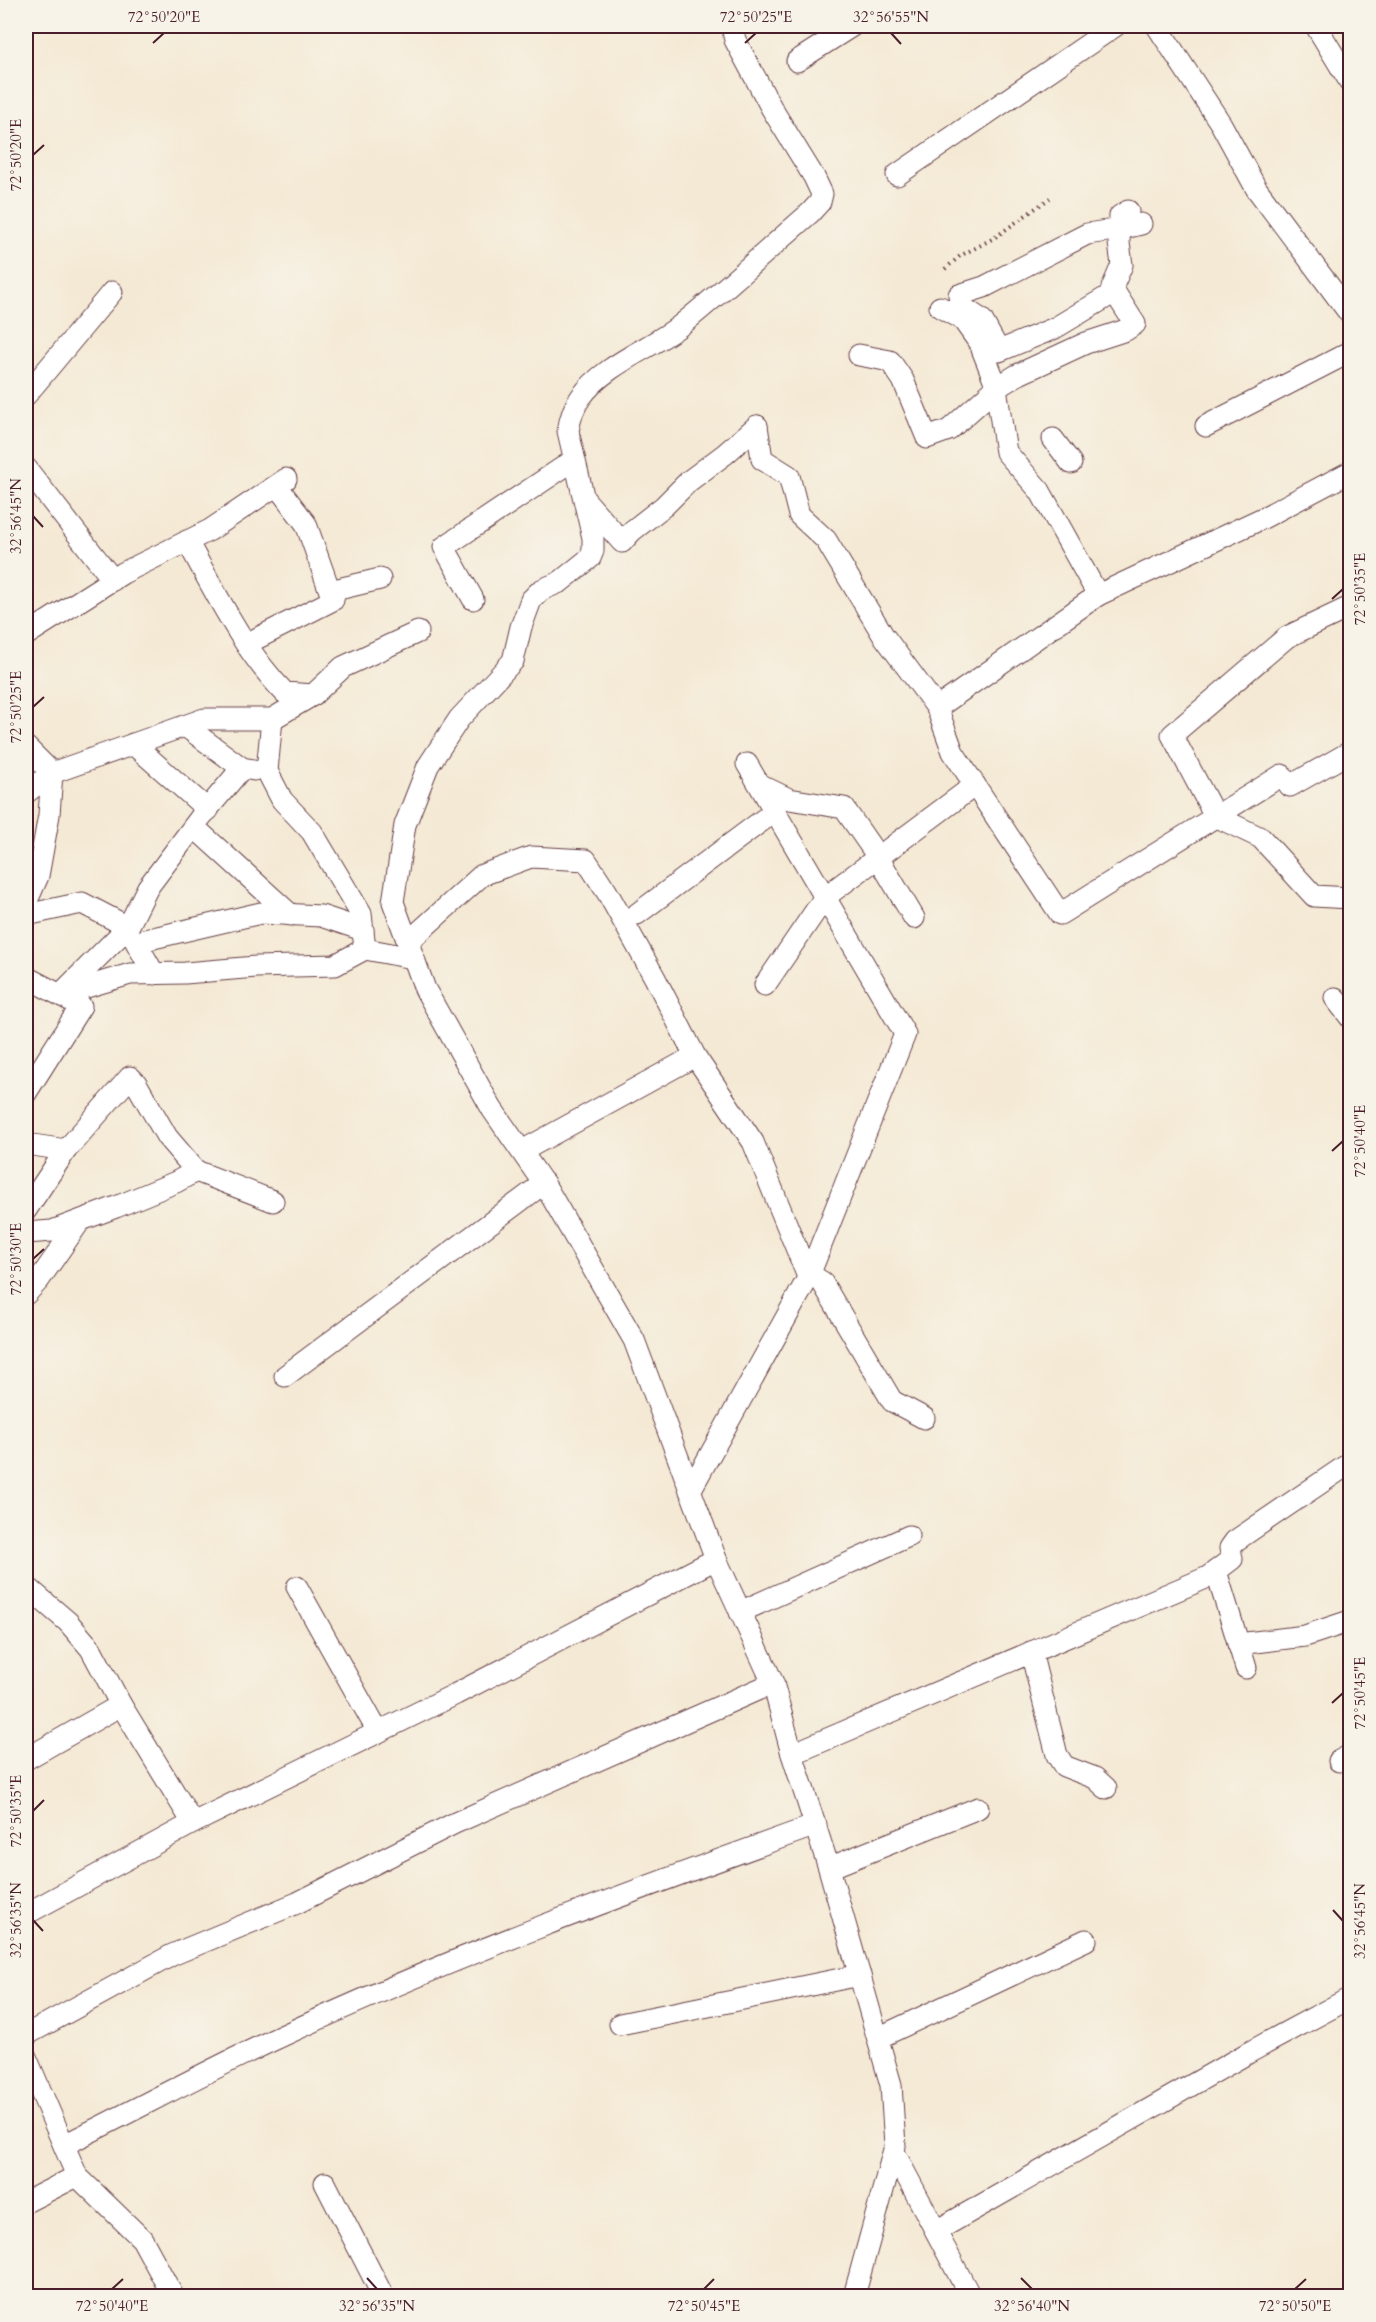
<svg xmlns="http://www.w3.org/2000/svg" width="1376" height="2322" font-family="Cardo,serif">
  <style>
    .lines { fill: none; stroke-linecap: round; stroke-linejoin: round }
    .street-casing { stroke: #643d44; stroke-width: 23 }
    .path { stroke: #643d44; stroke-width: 4; stroke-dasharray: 1.5 4.5; stroke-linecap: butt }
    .street { stroke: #fff; stroke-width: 21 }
    .ticks { fill: none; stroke: #4a1f2b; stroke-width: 2 }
    .neatline { fill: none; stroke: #4a1f2b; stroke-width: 2 }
    .ticks-label { font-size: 15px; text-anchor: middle; fill: #4a1f2b }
  </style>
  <rect width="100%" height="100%" fill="#f7f3e8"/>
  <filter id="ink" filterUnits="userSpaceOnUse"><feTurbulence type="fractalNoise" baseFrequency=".0167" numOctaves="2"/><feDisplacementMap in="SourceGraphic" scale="12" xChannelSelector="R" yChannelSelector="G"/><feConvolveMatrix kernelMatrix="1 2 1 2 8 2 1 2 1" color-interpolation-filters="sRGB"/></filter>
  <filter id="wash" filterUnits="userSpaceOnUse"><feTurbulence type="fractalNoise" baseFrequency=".008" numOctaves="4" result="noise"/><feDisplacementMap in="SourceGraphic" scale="24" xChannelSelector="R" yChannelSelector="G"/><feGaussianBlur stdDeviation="1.35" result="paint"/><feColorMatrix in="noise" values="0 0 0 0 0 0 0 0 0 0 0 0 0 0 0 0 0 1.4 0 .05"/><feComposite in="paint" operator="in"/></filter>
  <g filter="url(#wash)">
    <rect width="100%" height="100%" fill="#f4e9d4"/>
  </g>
  <g filter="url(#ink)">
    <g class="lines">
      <!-- street casing -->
      <g class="street-casing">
        <g id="street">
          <path d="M732,26L735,40L772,109L814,177L822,194L820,202L810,213C767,250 726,289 681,325C650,349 605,364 581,397C574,406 570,419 568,431L593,538V551L590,558L560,582L541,590L531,600L521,627L513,661L459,719L428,766L405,825L393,902L425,989L492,1109L546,1187L634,1340L716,1559L773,1683L792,1754L829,1868L891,2085L895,2146L854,2296"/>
          <polyline points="1157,26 1221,124 1256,188 1350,314"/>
          <polyline points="1316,26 1350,82"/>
          <polyline points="797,61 852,26"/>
          <polyline points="897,175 1115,26"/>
          <polyline points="959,295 984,287 1087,234 1120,229 1141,224"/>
          <polyline points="958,304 982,320 999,351 1055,328 1115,292"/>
          <polyline points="940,307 963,320 980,344 995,382 1006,452 1040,491 1098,595 1263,518 1350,472"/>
          <polyline points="859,355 890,361 903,380 927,438 949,430 996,388 1017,375 1086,343 1126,330 1135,324 1112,288 1122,265 1119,243 1120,216 1128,211"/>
          <polyline points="26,395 112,292"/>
          <polyline points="757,426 762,459 789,476 799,515 826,540 883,635 937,708 1098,595"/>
          <polyline points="1206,426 1350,352"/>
          <polyline points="1053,439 1071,463"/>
          <polyline points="26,468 113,580"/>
          <polyline points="586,501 622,542 632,531 664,506 689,481 725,454 757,426"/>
          <path d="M187,541C216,593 243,650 285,693L313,695L343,667L418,632"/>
          <polyline points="330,591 380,579"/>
          <polyline points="473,599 444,547 574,460"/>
          <polyline points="1350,607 1287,637 1172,735 1215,816 1261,838 1314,896 1350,898"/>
          <polyline points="26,635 123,573 210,530 286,479"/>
          <polyline points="246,644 333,600 306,524 277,486"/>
          <polyline points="937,708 953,752 1060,914 1282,775 1290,786 1350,752"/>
          <polyline points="272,719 267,771 282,800 312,832 361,914 365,949 413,958"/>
          <polyline points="185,726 242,768 254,770"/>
          <polyline points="133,744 208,810"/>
          <polyline points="26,747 52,773 204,719 272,719 313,695"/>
          <polyline points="760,785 789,799 844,808 878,857 914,918"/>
          <polyline points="26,793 52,773"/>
          <polyline points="194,827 291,915"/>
          <polyline points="26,903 38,876 49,815 52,773"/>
          <polyline points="637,914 775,811"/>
          <polyline points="26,915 82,903 128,927"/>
          <polyline points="408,942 482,875 531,857 586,860 607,892 655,978 695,1056 753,1142 806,1272 822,1282 892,1401 924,1418"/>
          <polyline points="154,974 136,942 261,913 321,916 363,930"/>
          <polyline points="26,977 81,1006 26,1093"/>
          <polyline points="765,985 825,897 975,785"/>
          <polyline points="61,994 128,927 148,887 200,818 242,768"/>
          <polyline points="60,995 130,974 185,973 256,967 335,965 365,949"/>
          <polyline points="1335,998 1350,1017"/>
          <polyline points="26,1144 66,1150"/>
          <polyline points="522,1151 695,1056"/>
          <polyline points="26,1210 66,1150 130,1077 136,1083 167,1137 196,1171"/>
          <polyline points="26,1233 52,1231 116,1207 176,1182 196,1171 273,1201"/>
          <polyline points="26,1294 39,1280 80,1221"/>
          <polyline points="285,1376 544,1183"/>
          <polyline points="690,1491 808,1278 905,1034 747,764"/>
          <polyline points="1216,1571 1246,1668"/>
          <polyline points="26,1586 68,1622 91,1649 121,1705 193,1823"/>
          <polyline points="297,1587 378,1732"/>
          <polyline points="740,1612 909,1536"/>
          <polyline points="1238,1644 1305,1636 1350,1621"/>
          <polyline points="1031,1652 1057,1755 1064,1766 1095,1778 1106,1788"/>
          <polyline points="792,1754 1208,1577 1232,1559 1230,1548 1235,1541 1350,1463"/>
          <polyline points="26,1759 121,1705"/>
          <polyline points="1339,1761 1350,1755"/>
          <polyline points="829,1868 978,1808"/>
          <polyline points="26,1914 193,1823 456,1694 716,1559"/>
          <polyline points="620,2024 860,1975"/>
          <polyline points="26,2035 172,1955 297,1903 455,1823 773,1683"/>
          <polyline points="878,2038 1086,1940"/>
          <polyline points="26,2057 77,2176 142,2239 173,2296"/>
          <path d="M64,2145C133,2111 201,2074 271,2041C448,1958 632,1891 816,1825"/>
          <polyline points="894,2152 970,2296"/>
          <polyline points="325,2183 383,2296"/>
          <polyline points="26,2202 77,2176"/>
          <polyline points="936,2231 1248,2053 1350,1998"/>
        </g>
      </g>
      <!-- path -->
      <polyline class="path" points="945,269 960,256 994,238 1050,198"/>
      <!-- street -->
      <use href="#street" class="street"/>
    </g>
  </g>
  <!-- ticks -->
  <path class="ticks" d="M891,33L901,44M153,43L164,33M745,43L756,33M33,155L44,145M33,516L43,527M1332,599L1343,589M33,707L44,697M1332,1151L1343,1141M33,1259L44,1249M1332,1703L1343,1693M33,1811L44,1800M1333,1910L1343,1921M33,1920L43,1931M367,2278L377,2289M1021,2278L1032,2289M112,2289L123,2279M704,2289L714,2279M1295,2289L1306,2279"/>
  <!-- margin -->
  <rect width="1376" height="2322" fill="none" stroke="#f7f3e8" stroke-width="66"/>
  <rect x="33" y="33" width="1310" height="2256" class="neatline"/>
  <g class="ticks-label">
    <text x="164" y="22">72°50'20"E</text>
    <text x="756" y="22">72°50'25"E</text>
    <text x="891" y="22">32°56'55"N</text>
    <text transform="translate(16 155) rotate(-90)" y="5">72°50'20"E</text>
    <text transform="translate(16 516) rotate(-90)" y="5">32°56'45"N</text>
    <text transform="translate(1360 589) rotate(-90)" y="5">72°50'35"E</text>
    <text transform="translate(16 707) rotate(-90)" y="5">72°50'25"E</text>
    <text transform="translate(1360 1141) rotate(-90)" y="5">72°50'40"E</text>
    <text transform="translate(16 1259) rotate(-90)" y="5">72°50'30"E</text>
    <text transform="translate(1360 1693) rotate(-90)" y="5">72°50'45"E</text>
    <text transform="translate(16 1811) rotate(-90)" y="5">72°50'35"E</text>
    <text transform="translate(16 1920) rotate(-90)" y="5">32°56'35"N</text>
    <text transform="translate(1360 1921) rotate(-90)" y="5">32°56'45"N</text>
    <text x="112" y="2311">72°50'40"E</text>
    <text x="377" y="2311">32°56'35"N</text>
    <text x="704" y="2311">72°50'45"E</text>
    <text x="1032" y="2311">32°56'40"N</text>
    <text x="1295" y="2311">72°50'50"E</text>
  </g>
</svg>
